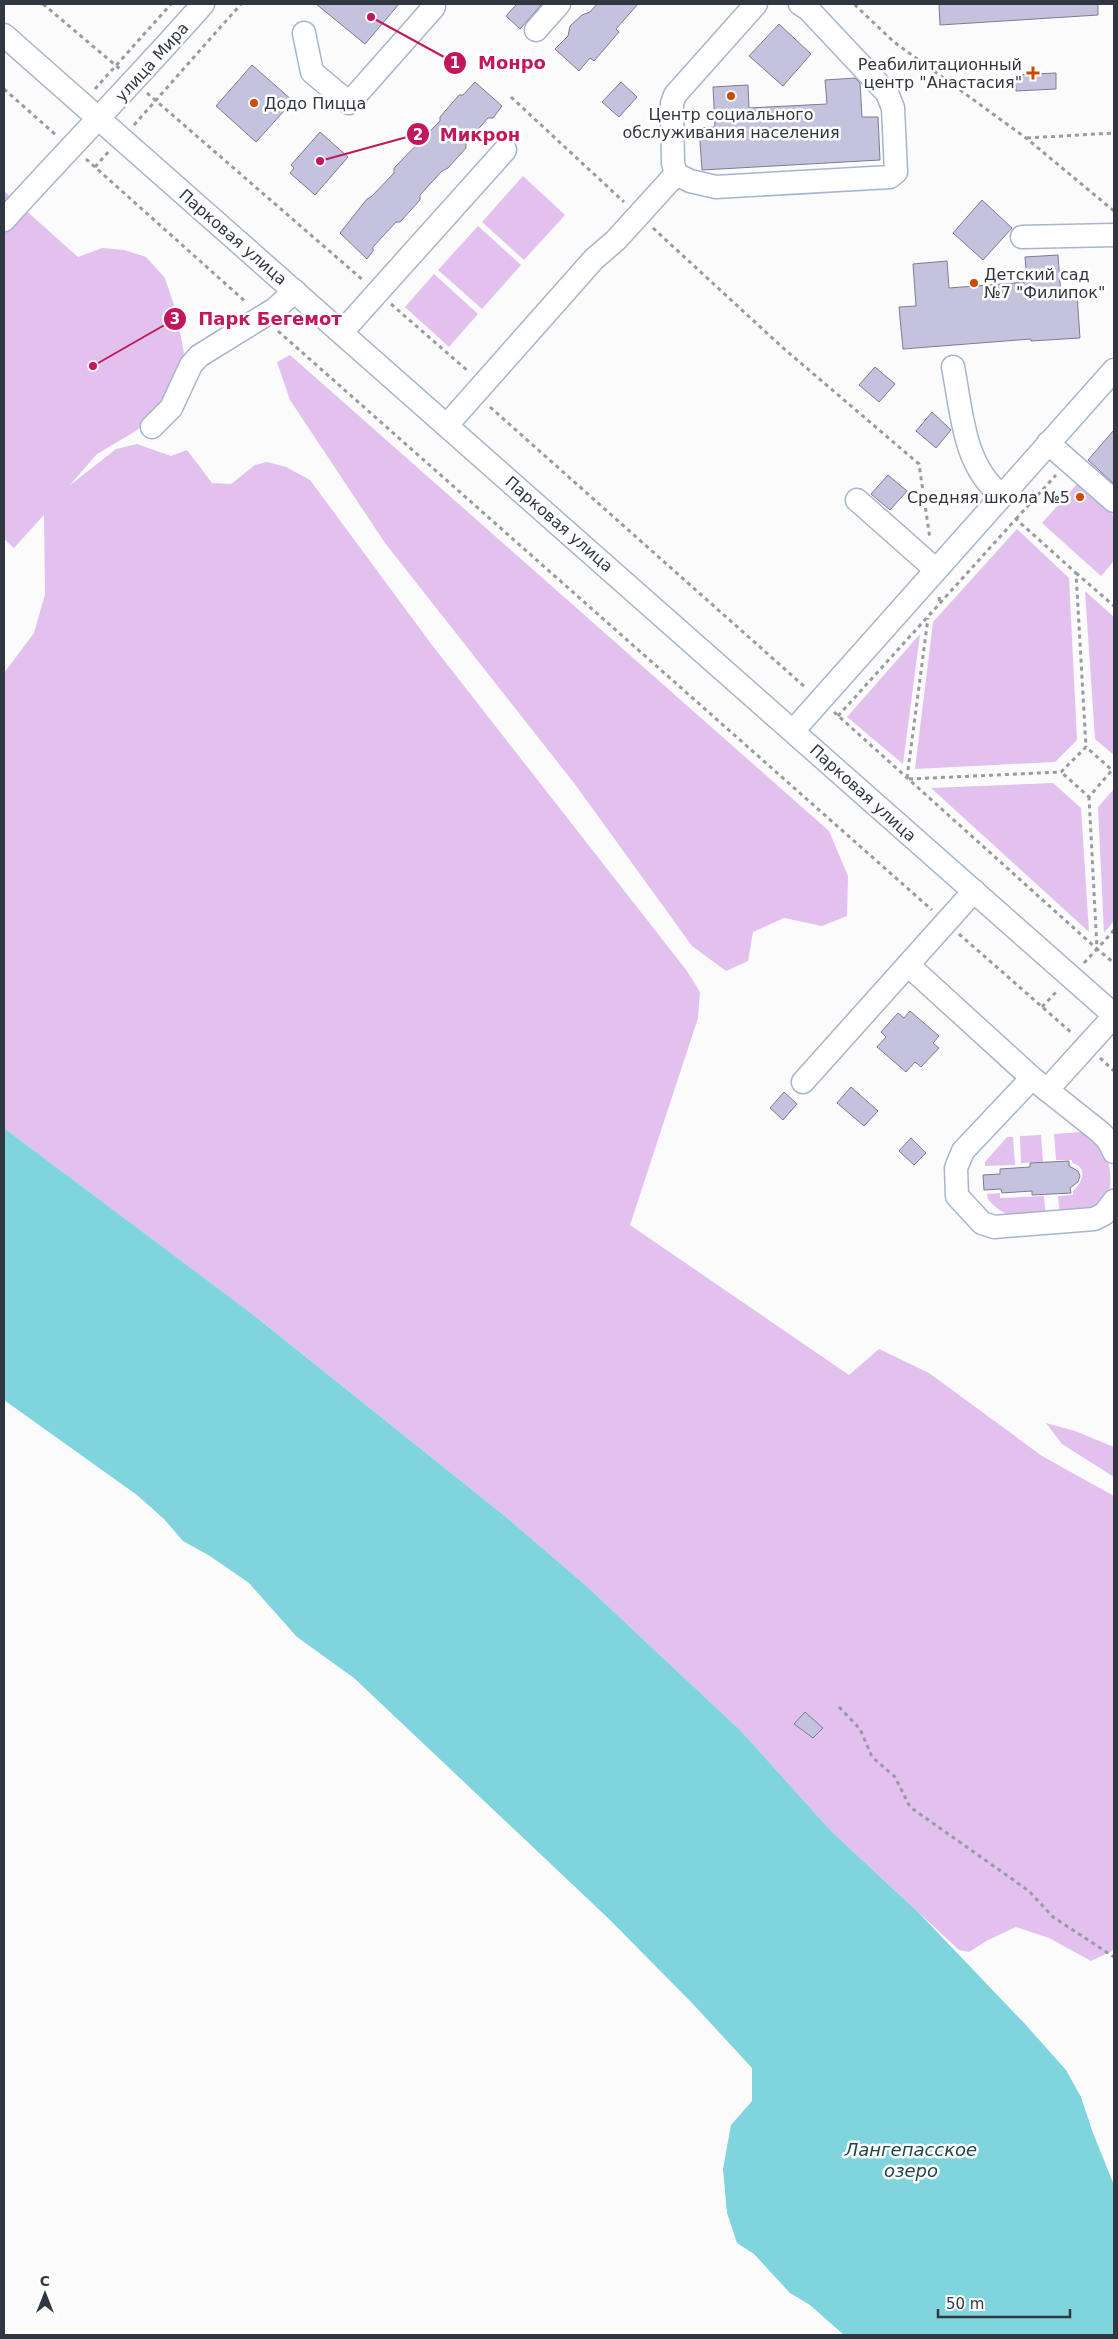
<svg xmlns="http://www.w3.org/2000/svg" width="1118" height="2339" font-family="'DejaVu Sans',sans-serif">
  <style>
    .green { fill: #e2c1ef }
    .water { fill: #7fd4dd }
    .building { fill: #c4c2dc; stroke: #7d7b94 }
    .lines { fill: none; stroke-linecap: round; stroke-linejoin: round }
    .minor-casing { stroke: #a6b5cc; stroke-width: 25 }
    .path { stroke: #989ba0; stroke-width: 3; stroke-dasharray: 4 4; stroke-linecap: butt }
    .minor { stroke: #fff; stroke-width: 22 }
    .poi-dot { fill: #ce4902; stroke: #fff; stroke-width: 2 }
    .labels { text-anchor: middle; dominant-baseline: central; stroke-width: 5; stroke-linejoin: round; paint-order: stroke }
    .street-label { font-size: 16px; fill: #313741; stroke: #fff }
    .poi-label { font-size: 16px; fill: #313741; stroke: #fff; text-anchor: end }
    .water-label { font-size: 18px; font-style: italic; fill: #1f474b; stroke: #fff }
    .leader { fill: none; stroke: #c2185b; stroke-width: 2 }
    .callout-dot { fill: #c2185b; stroke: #fff; stroke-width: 2 }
    .mark-label { font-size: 15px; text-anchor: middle; font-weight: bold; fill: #fff }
    .callout-label { font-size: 18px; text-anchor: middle; font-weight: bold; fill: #c2185b; stroke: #fff; stroke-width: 5; stroke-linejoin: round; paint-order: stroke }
  </style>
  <rect width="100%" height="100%" fill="#fbfbfb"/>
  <!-- green -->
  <g class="green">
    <polygon points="523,176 565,215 524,260 482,222"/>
    <polygon points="4,191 78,257 102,248 124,250 146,257 165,278 176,311 184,353 179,379 163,408 136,431 97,454 69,486 116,449 137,444 171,456 187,450 212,483 231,484 255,465 267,462 286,467 310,480 432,645 687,971 700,992 698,1018 630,1225 849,1375 879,1349 929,1373 1042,1456 1114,1496 1114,1950 1091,1961 1049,1938 1016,1927 988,1940 969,1952 959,1950 831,1831 741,1731 583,1583 506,1517 251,1313 4,1128 4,673 34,633 45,594 44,515 14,548 4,539"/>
    <polygon points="478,226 521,265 482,309 438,270"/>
    <polygon points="434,274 478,314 449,347 405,307"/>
    <polygon points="290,355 829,831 848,876 847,916 822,926 784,918 753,932 748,961 726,971 692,946 574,783 385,543 290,400 277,362"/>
    <polygon points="1078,483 1114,516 1114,561 1101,576 1042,523"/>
    <polygon points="1017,529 1069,578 1077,740 1055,762 915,769 933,622"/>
    <polygon points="1085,591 1114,617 1114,755 1095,739"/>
    <polygon points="920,634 903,764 847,717"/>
    <polygon points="1053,783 1081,808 1089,932 931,788"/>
    <polygon points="1114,789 1114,921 1104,933 1098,807"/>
    <path d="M1082,1132C1105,1138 1116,1173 1108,1195C1107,1199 1103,1204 1100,1208L1060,1217L1058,1196L1073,1195V1191C1081,1184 1090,1168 1072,1163V1160H1056L1054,1134Z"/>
    <polygon points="1041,1135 1043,1162 1021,1163 1020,1136"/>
    <polygon points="1007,1137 1013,1137 1015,1165 985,1166 985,1162"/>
    <path d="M1000,1193V1198L1044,1196L1046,1219C1021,1218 1005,1220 988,1199L987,1194Z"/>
    <polygon points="1046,1423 1075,1431 1114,1447 1114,1477 1062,1444"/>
  </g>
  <!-- water -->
  <polygon class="water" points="4,1128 251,1313 506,1517 583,1583 741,1731 831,1831 918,1912 1025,2024 1066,2070 1081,2097 1093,2133 1114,2185 1114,2335 844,2335 810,2305 790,2293 754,2254 737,2243 727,2213 723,2169 731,2125 752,2101 752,2068 692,2003 609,1919 354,1678 297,1637 249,1583 210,1556 183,1541 164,1519 137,1495 4,1400"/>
  <!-- building -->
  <g class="building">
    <polygon points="316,4 399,4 365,44"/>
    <polygon points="517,4 542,4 520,29 506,16"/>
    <polygon points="597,4 638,4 616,29 619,32 594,61 590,58 579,71 555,49 568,36 570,26 582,15 590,12"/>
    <polygon points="939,4 1098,4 1098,15 940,25"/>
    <polygon points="779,24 811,54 783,86 749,56"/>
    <polygon points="252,65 293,101 256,142 216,106"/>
    <polygon points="1056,73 1056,89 1016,91 1015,75"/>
    <polygon points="855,78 860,83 862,117 878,117 880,160 702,170 699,128 715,127 713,87 748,85 749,108 827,104 825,80"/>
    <polygon points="475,82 502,106 493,118 488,118 466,143 466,148 448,168 442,171 420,195 420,200 400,222 396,222 373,247 373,251 367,259 340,233 367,199 371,197 394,173 394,168 440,121 440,117 459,95 463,95"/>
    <polygon points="621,82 637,97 619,117 602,102"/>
    <polygon points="320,132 348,157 315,195 290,173 294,168 291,165"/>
    <polygon points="982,200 1012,228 983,260 953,233"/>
    <polygon points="1058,255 1061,296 1077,294 1080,338 1031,341 1031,339 903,349 899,307 916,306 913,264 947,261 949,288 1027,282 1025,257"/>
    <polygon points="875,367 895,384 879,402 859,385"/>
    <polygon points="932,412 951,430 936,448 916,431"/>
    <polygon points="1114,430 1114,484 1088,460"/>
    <polygon points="888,475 907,491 890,510 871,494"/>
    <polygon points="910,1011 939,1036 933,1043 939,1048 921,1067 915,1062 906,1072 877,1047 886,1037 881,1032 898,1013 904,1018"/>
    <polygon points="851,1087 878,1111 864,1126 837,1103"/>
    <polygon points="784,1092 797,1104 783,1120 770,1108"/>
    <polygon points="911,1138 926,1153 914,1165 899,1151"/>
    <polygon points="1069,1161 1069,1166 1078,1171 1080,1176 1078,1182 1070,1188 1071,1193 1032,1195 1032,1191 1002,1193 1001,1189 984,1190 983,1175 1000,1174 1000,1169 1030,1167 1030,1163"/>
    <polygon points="805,1712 823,1728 813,1738 794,1724"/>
  </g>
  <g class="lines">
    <!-- minor casing -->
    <g class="minor-casing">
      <g id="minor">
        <polyline points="756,4 675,95 672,103 673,163 676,174 690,181 716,187 890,177 896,172 893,108 887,93 808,9 800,4"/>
        <polyline points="536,30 559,4"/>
        <polyline points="304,33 312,72 349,103 434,7 431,4"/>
        <polyline points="4,35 1114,1015"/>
        <path d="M4,220C70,147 138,78 203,4"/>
        <polyline points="1022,237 1114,235"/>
        <polyline points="342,332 505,150"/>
        <path d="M953,367C962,412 963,465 1001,495"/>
        <polyline points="447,425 594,259 616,240 676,174"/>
        <polyline points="152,427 171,408 191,365 199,356 275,309 295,291"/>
        <polyline points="1048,443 1114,501"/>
        <polyline points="857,500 935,569"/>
        <polyline points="793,731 1114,370"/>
        <polyline points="908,965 1032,1078 1100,1132 1108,1140 1114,1152"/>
        <polyline points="1032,1078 963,1151 956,1168 957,1196 982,1223 994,1227 1094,1219 1104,1214 1114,1201"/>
        <polyline points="803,1082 974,891"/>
        <polyline points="1047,1090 1114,1016"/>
      </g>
    </g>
    <!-- path -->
    <g class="path">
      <polyline points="43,4 120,69"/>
      <polyline points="855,4 856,6 894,42 1026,138 1114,211"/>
      <polyline points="4,89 56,135"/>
      <polyline points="95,89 171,4"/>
      <polyline points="147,93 364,281"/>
      <polyline points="511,97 624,202"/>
      <polyline points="134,125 241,4"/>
      <polyline points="1027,138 1114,133"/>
      <polyline points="86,159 247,303"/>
      <polyline points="95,167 109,151"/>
      <polyline points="653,228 782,347 919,464 930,539"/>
      <polyline points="391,304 469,372"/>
      <polyline points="278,331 932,910"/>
      <polyline points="490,407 806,688"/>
      <polyline points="1016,519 1056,475"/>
      <polyline points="1076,573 1114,606"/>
      <polyline points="939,597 940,604"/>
      <polyline points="834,712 1097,949"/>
      <polyline points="838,716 1016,519 1076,573 1086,747"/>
      <polyline points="907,778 928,618"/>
      <polyline points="909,779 1061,772 1086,747 1112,770 1089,797 1061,772"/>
      <polyline points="1114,930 1097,949 1114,963"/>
      <polyline points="959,934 1073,1034"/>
      <polyline points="1084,963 1097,949 1089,797"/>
      <polyline points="1042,1007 1057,991"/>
      <polyline points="1100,1058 1114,1071"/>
      <polyline points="839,1707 860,1729 872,1757 895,1777 910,1807 1029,1891 1053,1917 1114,1957"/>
    </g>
    <!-- minor -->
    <use href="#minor" class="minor"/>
  </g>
  <!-- markers -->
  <g class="poi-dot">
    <path d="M1030.5 65.5h5v5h5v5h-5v5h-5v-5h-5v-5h5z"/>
    <circle cx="731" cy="96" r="5"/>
    <circle cx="254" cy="103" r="5"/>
    <circle cx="974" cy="283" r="5"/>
    <circle cx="1080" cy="497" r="5"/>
  </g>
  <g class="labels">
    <!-- street labels -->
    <g class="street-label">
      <text transform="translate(152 62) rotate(-48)">улица Мира</text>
      <text transform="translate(233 237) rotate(41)">Парковая улица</text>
      <text transform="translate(559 524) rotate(41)">Парковая улица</text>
      <text transform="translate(863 793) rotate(42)">Парковая улица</text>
    </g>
    <!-- poi labels -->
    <g class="poi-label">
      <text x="1022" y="64">Реабилитационный<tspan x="1022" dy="18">центр "Анастасия"</tspan></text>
      <text x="264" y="103" text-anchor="start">Додо Пицца</text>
      <text x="731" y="114" text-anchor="middle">Центр социального<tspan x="731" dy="18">обслуживания населения</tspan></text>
      <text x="984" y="274" text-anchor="start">Детский сад<tspan x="984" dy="18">№7 "Филипок"</tspan></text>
      <text x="1070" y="497">Средняя школа №5</text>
    </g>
    <!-- water labels -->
    <g class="water-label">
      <text x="911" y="2149">Лангепасское<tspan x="911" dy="21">озеро</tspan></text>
    </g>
  </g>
  <!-- callouts -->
  <path class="leader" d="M371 17L455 63M320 161L418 134M93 366L175 319"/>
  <g class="callout-dot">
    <circle cx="371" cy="17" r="5"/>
    <circle cx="320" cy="161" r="5"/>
    <circle cx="93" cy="366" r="5"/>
    <circle cx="455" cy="63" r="12"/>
    <circle cx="418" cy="134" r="12"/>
    <circle cx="175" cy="319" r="12"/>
  </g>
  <g class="mark-label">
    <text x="455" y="68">1</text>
    <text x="418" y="140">2</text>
    <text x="175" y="324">3</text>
  </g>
  <g class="callout-label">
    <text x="512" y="69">Монро</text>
    <text x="480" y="141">Микрон</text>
    <text x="270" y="325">Парк Бегемот</text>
  </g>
  <!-- border -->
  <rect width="1118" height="2339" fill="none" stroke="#313741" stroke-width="10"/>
  <!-- north arrow -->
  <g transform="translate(45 2294)" stroke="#ffffff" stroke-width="4" paint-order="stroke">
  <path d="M0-4L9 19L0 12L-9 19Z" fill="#313741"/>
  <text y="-8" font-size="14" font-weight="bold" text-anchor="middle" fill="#313741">С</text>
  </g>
  <!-- scale -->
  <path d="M938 2309v8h132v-8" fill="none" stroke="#313741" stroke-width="2.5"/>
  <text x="946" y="2309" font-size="15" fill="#313741" stroke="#ffffff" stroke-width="4" paint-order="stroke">50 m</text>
</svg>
